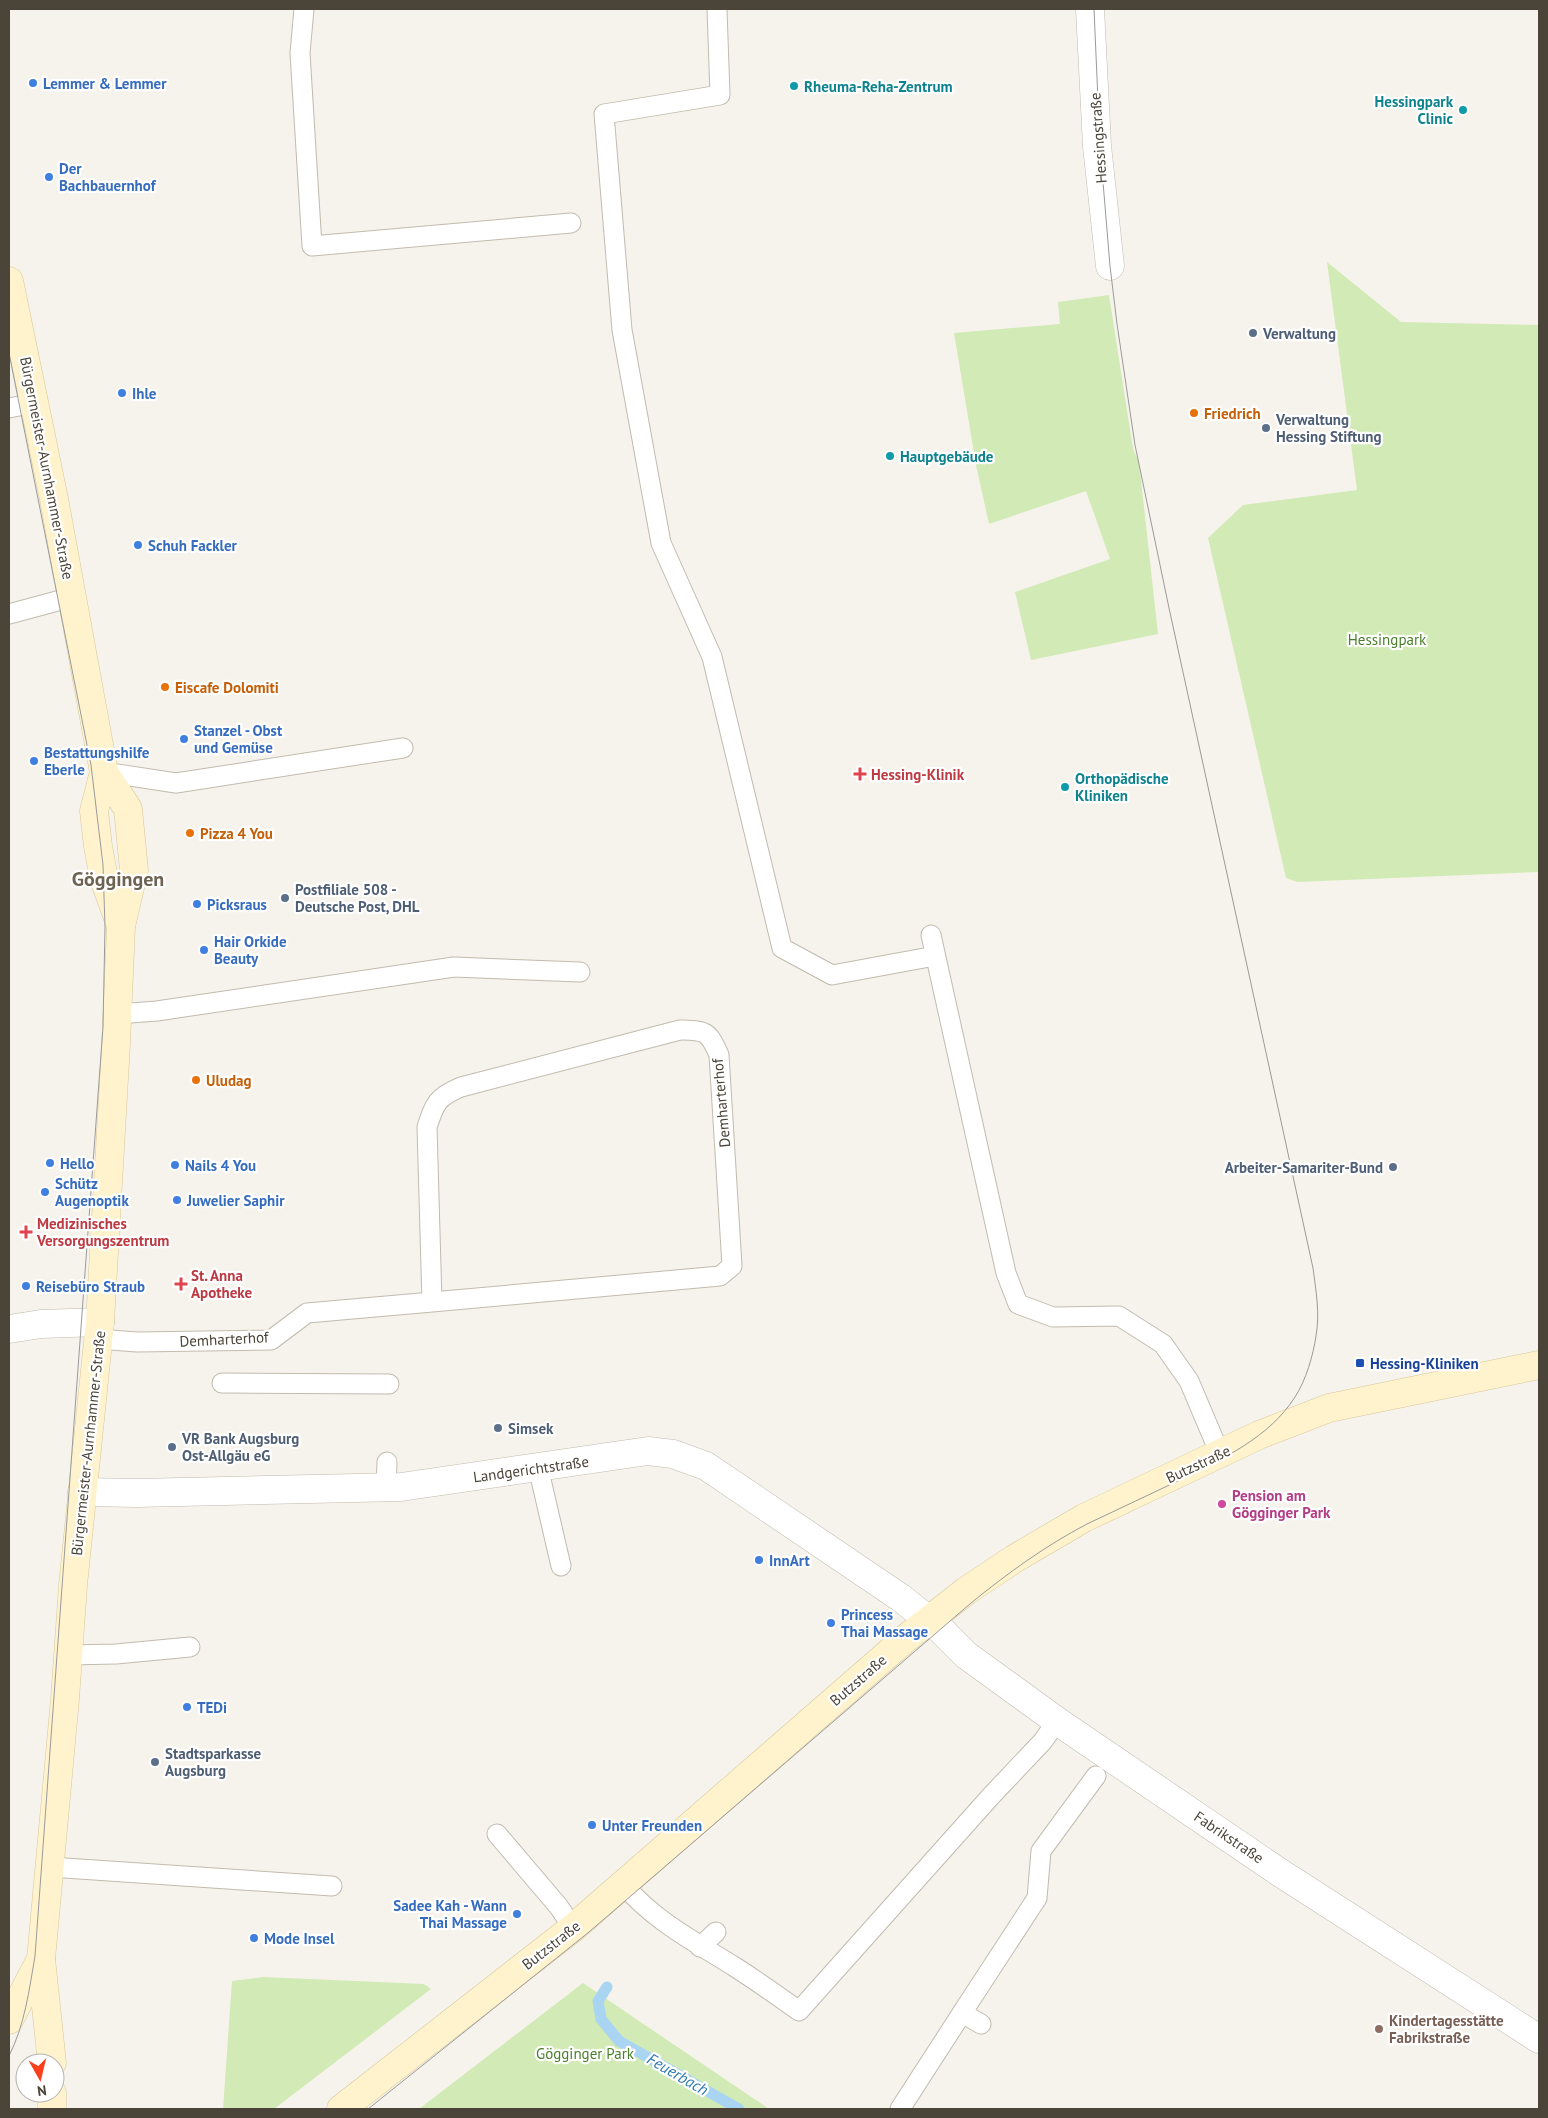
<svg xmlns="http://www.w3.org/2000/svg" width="1548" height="2118" font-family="'PT Sans',sans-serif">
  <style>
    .green { fill: #d2eab5 }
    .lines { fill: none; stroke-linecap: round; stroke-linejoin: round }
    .stream { stroke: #a9d4f2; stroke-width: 11 }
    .lane-casing { stroke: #c2bbae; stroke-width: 21 }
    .street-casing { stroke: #c2bbae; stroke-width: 29 }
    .secondary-casing { stroke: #d6c79b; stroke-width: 29 }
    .lane { stroke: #fff; stroke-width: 19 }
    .street { stroke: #fff; stroke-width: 28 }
    .secondary { stroke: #fff3cd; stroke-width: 28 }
    .tram { stroke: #9a9a9a; stroke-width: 1 }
    .shop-dot { fill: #3f7fe0; stroke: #fff; stroke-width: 2 }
    .culture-dot { fill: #0f9aa8; stroke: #fff; stroke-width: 2 }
    .service-dot { fill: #5c6f8a; stroke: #fff; stroke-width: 2 }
    .food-dot { fill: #e8710a; stroke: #fff; stroke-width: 2 }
    .health-dot { fill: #e0444e; stroke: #fff; stroke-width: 2 }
    .transit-dot { fill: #1a4fb4; stroke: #fff; stroke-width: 2 }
    .hotel-dot { fill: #d1479c; stroke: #fff; stroke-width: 2 }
    .education-dot { fill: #8d6e63; stroke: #fff; stroke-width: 2 }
    .labels { text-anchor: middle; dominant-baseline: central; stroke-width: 4.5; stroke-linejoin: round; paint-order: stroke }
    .shop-label { font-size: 15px; font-weight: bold; fill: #366cbe; stroke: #fff; text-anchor: start }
    .culture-label { font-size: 15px; font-weight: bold; fill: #0d838f; stroke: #fff; text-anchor: start }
    .street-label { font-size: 15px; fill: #4b4439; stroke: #fff }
    .service-label { font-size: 15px; font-weight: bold; fill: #4e5e75; stroke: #fff; text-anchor: start }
    .food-label { font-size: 15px; font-weight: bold; fill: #c56008; stroke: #fff; text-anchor: start }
    .park-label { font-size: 15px; fill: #4a7f2a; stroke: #fff }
    .health-label { font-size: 15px; font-weight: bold; fill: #be3a42; stroke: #fff; text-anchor: start }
    .transit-label { font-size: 15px; font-weight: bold; fill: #164399; stroke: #fff; text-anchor: start }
    .hotel-label { font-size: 15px; font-weight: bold; fill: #b23c85; stroke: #fff; text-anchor: start }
    .education-label { font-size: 15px; font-weight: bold; fill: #785e54; stroke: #fff; text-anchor: start }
    .water-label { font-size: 16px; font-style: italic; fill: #2e7ab2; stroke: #fff }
    .district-label { font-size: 20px; font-weight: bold; fill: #6e6250; stroke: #fff }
  </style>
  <rect width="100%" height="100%" fill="#f6f3ec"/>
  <!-- green -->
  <g class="green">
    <polygon points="1327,262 1401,322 1539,325 1539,872 1297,882 1286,878 1208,538 1243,505 1357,490"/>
    <polygon points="1109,295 1133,449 1139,462 1158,634 1031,660 1015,592 1110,559 1086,491 989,524 976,465 954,333 1060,324 1058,302"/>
    <polygon points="263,1977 424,1984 431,1989 274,2109 223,2109 232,1981"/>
    <polygon points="583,1983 769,2109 419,2109"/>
  </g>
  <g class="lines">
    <!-- stream -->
    <polyline class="stream" points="607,1987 598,2001 601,2019 619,2041 739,2109"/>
    <!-- lane casing -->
    <g class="lane-casing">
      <g id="lane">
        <polyline points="304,9 300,53 312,246 571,223"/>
        <polyline points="717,9 720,95 604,114 622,330 661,543 712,657 782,948 832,975 935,956"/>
        <polyline points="9,408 34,403"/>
        <polyline points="9,614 72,597"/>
        <polyline points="104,772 176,783 403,748"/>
        <polyline points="931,935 1006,1273 1018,1304 1053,1317 1119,1316 1163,1344 1189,1381 1220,1454"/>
        <polyline points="117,1014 157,1011 454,967 580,972"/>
        <path d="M98,1339L137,1342L271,1340L307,1313L432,1302L427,1127C435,1103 437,1097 461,1087L680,1030C706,1031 708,1030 719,1055L732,1266L720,1276L432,1302"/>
        <polyline points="222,1383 389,1384"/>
        <polyline points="538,1467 561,1566"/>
        <polyline points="386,1487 387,1462"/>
        <polyline points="69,1655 116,1654 190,1647"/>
        <polyline points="497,1834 559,1907 573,1928"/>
        <polyline points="50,1867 332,1886"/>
        <path d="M624,1885C654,1921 697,1943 735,1967C757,1981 778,1996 799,2011L991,1796L1043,1741L1057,1721"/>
        <polyline points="700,1947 716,1932"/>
        <polyline points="981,2024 962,2013 1037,1898 1041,1851 1096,1776"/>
        <polyline points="900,2109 962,2013"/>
      </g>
    </g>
    <!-- street casing -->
    <g class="street-casing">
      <g id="street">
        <polyline points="1090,9 1097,146 1110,266"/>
        <polyline points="9,1329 41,1324 100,1322"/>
        <polyline points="82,1492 138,1493 401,1487 648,1451 673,1454 706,1466 901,1598 941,1630 966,1655 1057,1721 1279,1872 1539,2039"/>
      </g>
    </g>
    <!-- secondary casing -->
    <g class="secondary-casing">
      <g id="secondary">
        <polyline points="9,281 54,499 104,772 128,809 134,870 121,926 116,1044 100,1322 73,1585 65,1699 41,1959 52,2063"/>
        <polyline points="104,772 94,811 98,846 104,879 121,926"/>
        <polyline points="9,2020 41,1959"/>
        <polyline points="52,2109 52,2093"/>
        <polyline points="341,2109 573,1928 905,1639 966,1591 1014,1559 1084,1518 1259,1435 1329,1408 1539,1365"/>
      </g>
    </g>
    <!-- lane -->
    <use href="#lane" class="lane"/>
    <!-- street -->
    <use href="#street" class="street"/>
    <!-- secondary -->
    <use href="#secondary" class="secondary"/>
    <!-- tram -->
    <g class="tram">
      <path d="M9,353L91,765L103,865L105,927L103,1027L35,1956C29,1991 25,2024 9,2056"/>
      <path d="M368,2109L589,1932L971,1603C1008,1573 1045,1546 1087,1524C1118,1509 1149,1495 1180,1480C1222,1459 1269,1438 1295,1397C1306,1380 1313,1356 1316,1336C1320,1313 1316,1291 1313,1268L1169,608L1135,445L1117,324L1110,266L1100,146L1094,9"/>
    </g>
  </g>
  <!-- markers -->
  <g class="shop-dot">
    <circle cx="33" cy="83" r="5"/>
    <circle cx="49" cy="177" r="5"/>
    <circle cx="122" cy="393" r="5"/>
    <circle cx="138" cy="545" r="5"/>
    <circle cx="184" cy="739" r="5"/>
    <circle cx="34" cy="761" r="5"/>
    <circle cx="197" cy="904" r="5"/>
    <circle cx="204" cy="950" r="5"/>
    <circle cx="50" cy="1163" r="5"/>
    <circle cx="175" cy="1165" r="5"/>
    <circle cx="45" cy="1192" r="5"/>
    <circle cx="177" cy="1200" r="5"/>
    <circle cx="26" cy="1286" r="5"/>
    <circle cx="759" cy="1560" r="5"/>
    <circle cx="831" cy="1623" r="5"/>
    <circle cx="187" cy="1707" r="5"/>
    <circle cx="592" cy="1825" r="5"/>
    <circle cx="517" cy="1914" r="5"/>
    <circle cx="254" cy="1938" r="5"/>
  </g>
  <g class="culture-dot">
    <circle cx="794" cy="86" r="5"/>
    <circle cx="1463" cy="110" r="5"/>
    <circle cx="890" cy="456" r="5"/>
    <circle cx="1065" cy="787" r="5"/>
  </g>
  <g class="service-dot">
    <circle cx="1253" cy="333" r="5"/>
    <circle cx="1266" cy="428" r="5"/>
    <circle cx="285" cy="898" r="5"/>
    <circle cx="1393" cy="1167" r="5"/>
    <circle cx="498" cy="1428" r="5"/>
    <circle cx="172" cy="1447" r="5"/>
    <circle cx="155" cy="1762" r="5"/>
  </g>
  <g class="food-dot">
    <circle cx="1194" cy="413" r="5"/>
    <circle cx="165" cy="687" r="5"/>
    <circle cx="190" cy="833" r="5"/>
    <circle cx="196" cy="1080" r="5"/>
  </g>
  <g class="health-dot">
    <path d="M857.5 766.5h5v5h5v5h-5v5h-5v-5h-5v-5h5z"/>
    <path d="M23.5 1224.5h5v5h5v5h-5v5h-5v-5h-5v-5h5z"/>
    <path d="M178.5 1276.5h5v5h5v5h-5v5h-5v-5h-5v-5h5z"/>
  </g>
  <rect class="transit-dot" x="1355" y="1358" width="10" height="10" rx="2.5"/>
  <circle class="hotel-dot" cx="1222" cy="1504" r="5"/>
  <circle class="education-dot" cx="1379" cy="2029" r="5"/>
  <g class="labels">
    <!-- shop labels -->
    <g class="shop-label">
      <text x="43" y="83">Lemmer &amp; Lemmer</text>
      <text x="59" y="168">Der<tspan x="59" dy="17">Bachbauernhof</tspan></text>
      <text x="132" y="393">Ihle</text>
      <text x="148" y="545">Schuh Fackler</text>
      <text x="194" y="730">Stanzel - Obst<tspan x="194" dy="17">und Gemüse</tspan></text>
      <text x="44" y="752">Bestattungshilfe<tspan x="44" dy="17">Eberle</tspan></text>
      <text x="207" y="904">Picksraus</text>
      <text x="214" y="941">Hair Orkide<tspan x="214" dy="17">Beauty</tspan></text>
      <text x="60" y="1163">Hello</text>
      <text x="185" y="1165">Nails 4 You</text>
      <text x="55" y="1183">Schütz<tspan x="55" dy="17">Augenoptik</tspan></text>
      <text x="187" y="1200">Juwelier Saphir</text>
      <text x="36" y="1286">Reisebüro Straub</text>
      <text x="769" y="1560">InnArt</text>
      <text x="841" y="1614">Princess<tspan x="841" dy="17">Thai Massage</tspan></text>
      <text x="197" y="1707">TEDi</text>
      <text x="602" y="1825">Unter Freunden</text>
      <text x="507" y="1905" text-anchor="end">Sadee Kah - Wann<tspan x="507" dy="17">Thai Massage</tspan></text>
      <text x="264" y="1938">Mode Insel</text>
    </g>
    <!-- culture labels -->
    <g class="culture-label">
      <text x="804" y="86">Rheuma-Reha-Zentrum</text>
      <text x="1453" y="101" text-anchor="end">Hessingpark<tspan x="1453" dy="17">Clinic</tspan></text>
      <text x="900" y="456">Hauptgebäude</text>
      <text x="1075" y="778">Orthopädische<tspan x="1075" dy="17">Kliniken</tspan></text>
    </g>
    <!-- street labels -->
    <g class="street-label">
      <text transform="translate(1098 138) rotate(-94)">Hessingstraße</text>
      <text transform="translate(47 468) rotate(79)">Bürgermeister-Aurnhammer-Straße</text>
      <text transform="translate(721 1103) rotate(-95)">Demharterhof</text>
      <text transform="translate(224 1339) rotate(-3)">Demharterhof</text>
      <text transform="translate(88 1443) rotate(-84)">Bürgermeister-Aurnhammer-Straße</text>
      <text transform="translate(1198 1464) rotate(-25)">Butzstraße</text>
      <text transform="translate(531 1469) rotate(-8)">Landgerichtstraße</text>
      <text transform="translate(858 1680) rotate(-41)">Butzstraße</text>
      <text transform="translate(1229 1837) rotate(34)">Fabrikstraße</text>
      <text transform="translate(551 1945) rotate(-38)">Butzstraße</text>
    </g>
    <!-- service labels -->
    <g class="service-label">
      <text x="1263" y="333">Verwaltung</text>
      <text x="1276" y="419">Verwaltung<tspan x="1276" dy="17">Hessing Stiftung</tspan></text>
      <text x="295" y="889">Postfiliale 508 -<tspan x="295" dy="17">Deutsche Post, DHL</tspan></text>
      <text x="1383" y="1167" text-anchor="end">Arbeiter-Samariter-Bund</text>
      <text x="508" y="1428">Simsek</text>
      <text x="182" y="1438">VR Bank Augsburg<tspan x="182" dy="17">Ost-Allgäu eG</tspan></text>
      <text x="165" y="1753">Stadtsparkasse<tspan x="165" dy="17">Augsburg</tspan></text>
    </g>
    <!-- food labels -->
    <g class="food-label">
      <text x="1204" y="413">Friedrich</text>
      <text x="175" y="687">Eiscafe Dolomiti</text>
      <text x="200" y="833">Pizza 4 You</text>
      <text x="206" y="1080">Uludag</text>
    </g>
    <!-- park labels -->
    <g class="park-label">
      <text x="1387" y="639">Hessingpark</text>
      <text x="585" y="2053">Gögginger Park</text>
    </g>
    <!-- health labels -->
    <g class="health-label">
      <text x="871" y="774">Hessing-Klinik</text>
      <text x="37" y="1223">Medizinisches<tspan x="37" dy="17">Versorgungszentrum</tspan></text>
      <text x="191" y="1275">St. Anna<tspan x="191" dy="17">Apotheke</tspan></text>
    </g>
    <!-- transit labels -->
    <g class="transit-label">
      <text x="1370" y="1363">Hessing-Kliniken</text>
    </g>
    <!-- hotel labels -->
    <g class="hotel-label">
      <text x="1232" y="1495">Pension am<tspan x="1232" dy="17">Gögginger Park</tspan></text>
    </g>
    <!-- education labels -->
    <g class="education-label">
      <text x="1389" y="2020">Kindertagesstätte<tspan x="1389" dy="17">Fabrikstraße</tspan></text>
    </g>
    <!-- water labels -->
    <g class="water-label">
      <text transform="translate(678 2074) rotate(30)">Feuerbach</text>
    </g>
    <!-- district labels -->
    <g class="district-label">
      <text x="118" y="879">Göggingen</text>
    </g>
  </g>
  <!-- border -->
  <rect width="1548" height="2118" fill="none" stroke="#4b4439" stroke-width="20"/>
  <!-- north arrow -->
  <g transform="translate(40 2078) rotate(172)"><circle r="24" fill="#ffffff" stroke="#b7b4b0"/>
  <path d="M0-4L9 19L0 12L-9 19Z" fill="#fc3f1d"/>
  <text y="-8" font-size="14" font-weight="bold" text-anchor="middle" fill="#4b4439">N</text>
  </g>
</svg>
